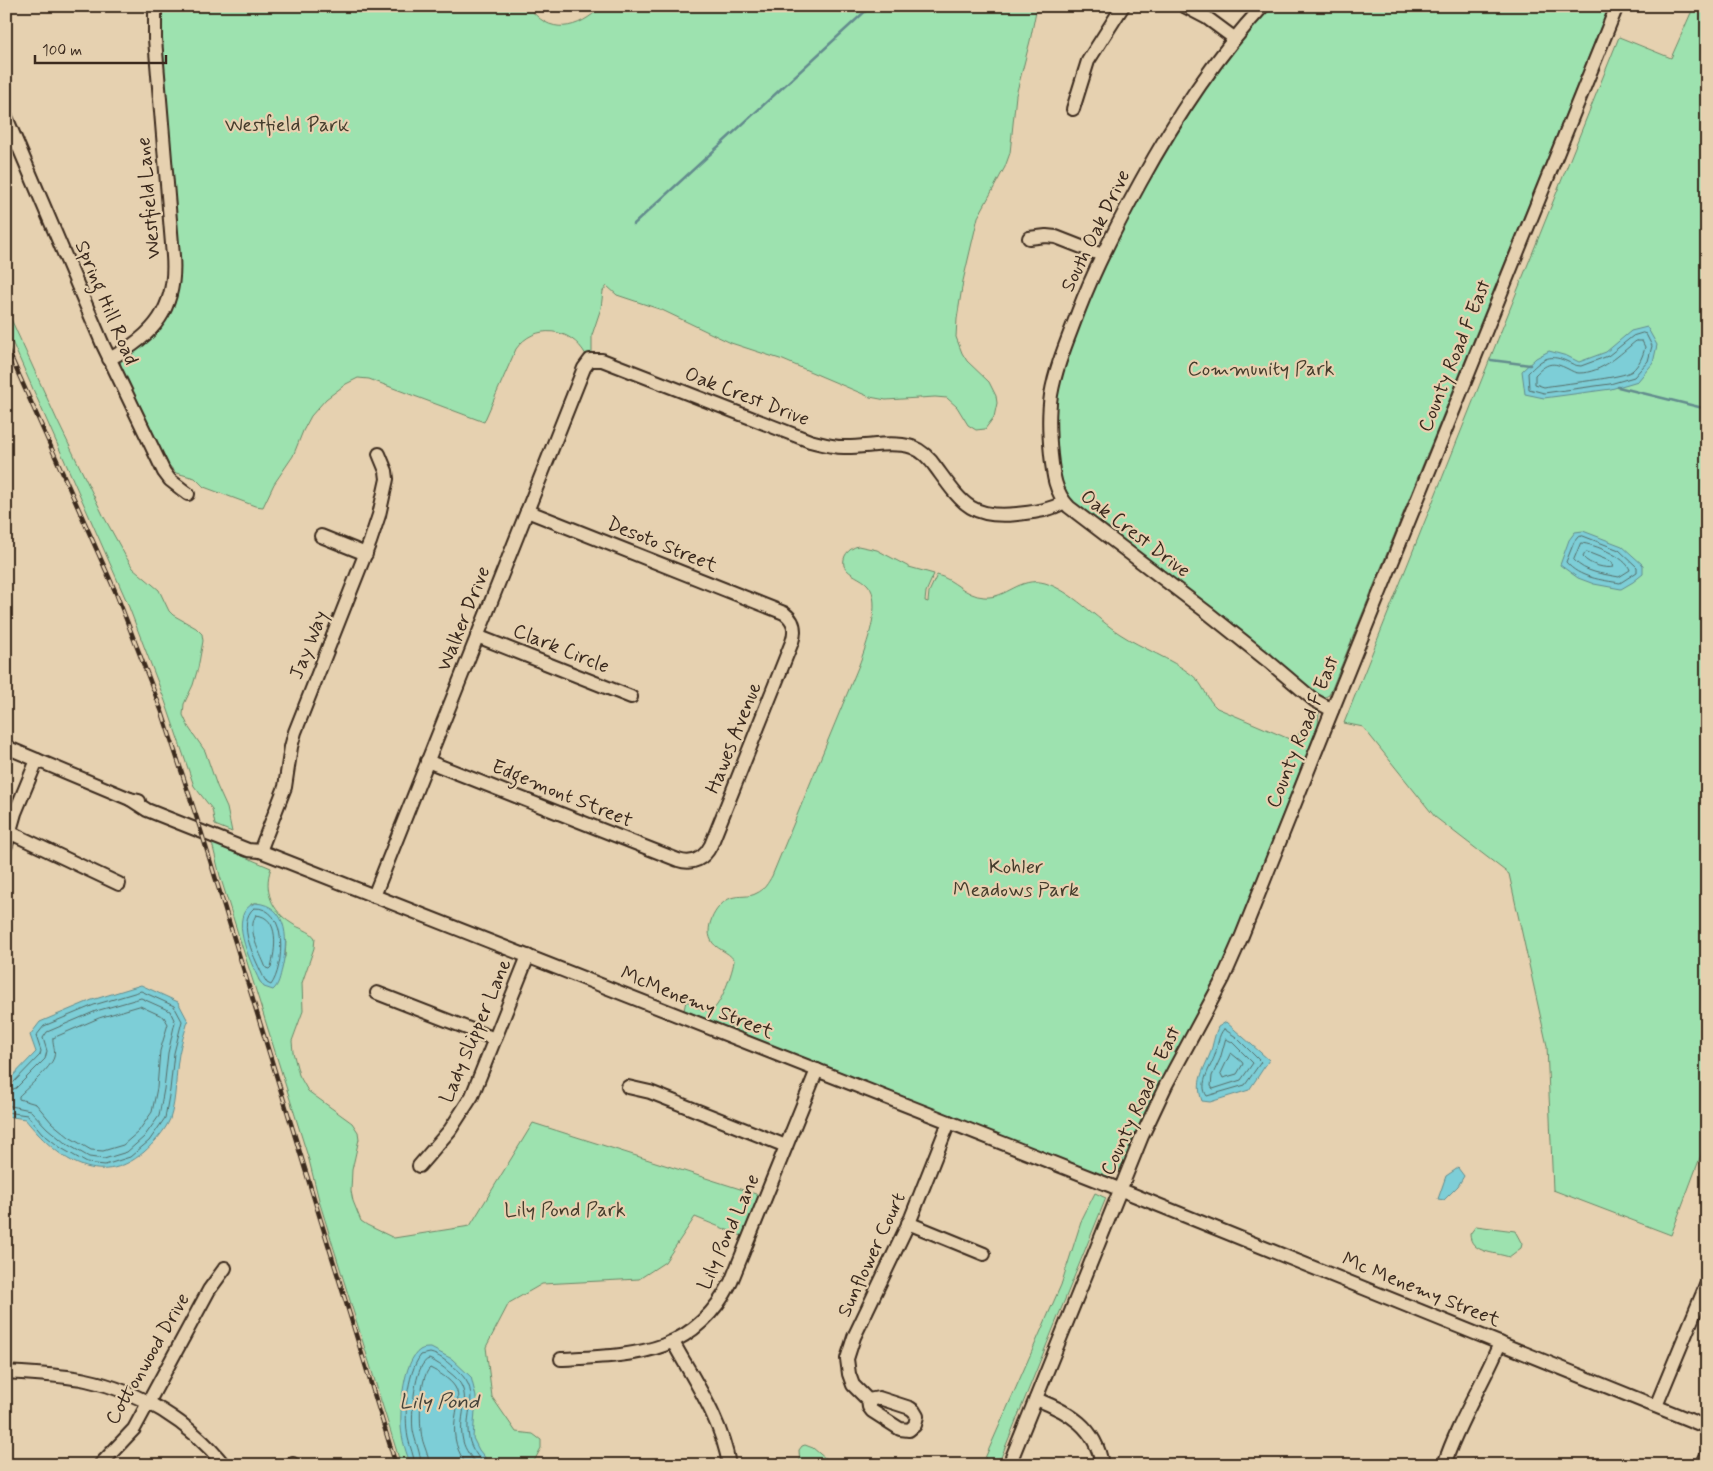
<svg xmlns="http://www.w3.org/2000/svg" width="1713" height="1471" font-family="Mynerve,sans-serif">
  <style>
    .green { fill: #9de2af; stroke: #6c8666; fill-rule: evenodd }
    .water { fill: #7dced7; stroke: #638c8d }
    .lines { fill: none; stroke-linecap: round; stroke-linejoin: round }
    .shore { stroke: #556c68; stroke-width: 1 }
    .stream { stroke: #638c8d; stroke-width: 2.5 }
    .minor-casing { stroke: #3b2a1e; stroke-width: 16 }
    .minor { stroke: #e6d1b0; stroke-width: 12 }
    .rail-casing { stroke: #3b2a1e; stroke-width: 4.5 }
    .rail { stroke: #e6d1b0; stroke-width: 2.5; stroke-dasharray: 8; stroke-linecap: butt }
    .labels { text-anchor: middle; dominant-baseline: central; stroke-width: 4.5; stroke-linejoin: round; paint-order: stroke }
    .park-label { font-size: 20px; fill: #453c2c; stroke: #e6d1b0 }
    .street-label { font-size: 20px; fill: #3b2a1e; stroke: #e6d1b0 }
    .water-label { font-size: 21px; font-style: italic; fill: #45433a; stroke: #e6d1b0 }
  </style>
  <rect width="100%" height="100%" fill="#e6d1b0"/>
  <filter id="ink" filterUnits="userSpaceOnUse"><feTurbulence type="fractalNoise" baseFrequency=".02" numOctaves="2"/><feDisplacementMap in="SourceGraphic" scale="10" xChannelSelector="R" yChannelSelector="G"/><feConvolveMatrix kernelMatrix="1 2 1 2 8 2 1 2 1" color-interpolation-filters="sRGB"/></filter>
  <g filter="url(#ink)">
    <!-- green -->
    <g class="green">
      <path d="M161,6H528C549,36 578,30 602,6H1037L1030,41L1016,95L1010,153L1005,167L978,217L963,281L957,319L956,337L962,353L967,361L989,382L996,396L997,403L994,417L985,429L976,430L968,425L957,407L947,398L935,397L886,400L870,397L783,360L731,343L662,310L617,295L607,286L603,291L601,308L592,335V353L586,355C571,327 534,323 516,349L484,422L369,379L358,378L346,384L326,399L311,416L303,431L293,456L274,484L263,507L255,506L204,487L195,478L176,473L166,462L120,366L121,360C129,355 137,351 144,345C174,321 182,287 179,250L160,31Z"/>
      <polygon points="1270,6 1609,6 1331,691 1329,695 1323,698 1075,506 1065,493 1058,471 1055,429 1056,402 1060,377 1078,327 1107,257 1152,173 1187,111 1217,68"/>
      <polygon points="1694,6 1707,6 1707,1139 1671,1235 1553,1190 1547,1046 1509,874 1435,817 1363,727 1344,723 1619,37 1671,58"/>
      <polygon points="6,308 57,420 104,517 126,557 133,568 159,590 169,611 173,615 196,628 202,634 203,641 198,668 193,685 184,704 183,715 189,728 205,751 217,786 227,808 232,832 215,825 212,809 194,786 165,701 127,602 6,328"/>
      <path d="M858,546L877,550L909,567L934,574L926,592L925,601L928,602L929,592L937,575C954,579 965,596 984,597C1007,599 1019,576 1045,583C1070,590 1097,619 1120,634C1143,649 1170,658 1192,675C1204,684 1206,699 1217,708L1287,738L1291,740L1296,738L1307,720L1317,710L1319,713L1318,725L1230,947L1211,986L1157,1088L1120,1169C1116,1176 1109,1177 1101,1175L684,1010L686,1001C692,1004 705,1013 712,1010C720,1007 734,969 734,960C728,951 715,949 711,940C704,926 717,903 731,898C739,895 749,898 757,893C764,890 768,883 772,876L859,665C866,646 883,602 868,585C861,577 850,576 844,566C842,556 848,549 858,546Z"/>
      <path d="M212,843L271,868C263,890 272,911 291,923C299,929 310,930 315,938L314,948L302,983L303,1011L292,1041L293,1052L299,1075L308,1091L352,1123L358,1132L359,1139L352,1170L351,1191L353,1201L361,1221L367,1225L394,1238L470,1226L533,1123L759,1195L742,1236L695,1217L665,1262L639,1279L542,1284L509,1303L486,1347L492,1397L516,1432L533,1434L541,1440V1448L532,1465H401L320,1204L309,1160L220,876ZM255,903H258L286,941L285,957L264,987L259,980L251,904Z"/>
      <polygon points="1095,1193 1106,1198 998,1465 982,1465 1061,1285 1082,1219"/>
      <path d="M1476,1226L1515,1231L1522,1244L1521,1248L1509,1257C1494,1252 1470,1253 1470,1234Z"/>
      <polygon points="805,1445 813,1448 833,1465 800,1465 799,1450 802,1446"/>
    </g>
    <!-- water -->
    <g class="water">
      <polygon points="1647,327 1657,345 1653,363 1638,381 1611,389 1544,398 1525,394 1522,371 1536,358 1549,351 1567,356 1579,362 1606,352 1631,331"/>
      <polygon points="1583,531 1622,546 1643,565 1643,574 1633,582 1621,589 1594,584 1578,578 1560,565 1569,540 1575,532"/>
      <path d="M255,903C290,905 288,944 282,969C280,976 279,985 273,990L264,987L259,980C251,962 226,914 255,903Z"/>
      <path d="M141,985L178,1002L188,1021C185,1032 181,1043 179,1054C175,1076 177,1098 170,1119C165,1131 153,1144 144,1152C98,1191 56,1157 25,1119L6,1116V1083L36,1052L30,1035L40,1022L92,1000Z"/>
      <path d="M1226,1022L1269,1060L1249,1090L1210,1102L1202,1101C1195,1082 1203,1071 1210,1054C1213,1045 1214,1036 1218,1027Z"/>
      <polygon points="1458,1168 1464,1176 1458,1186 1444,1200 1438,1199 1446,1176"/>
      <path d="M431,1348L452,1359L471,1377L476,1397L473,1438L479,1450L491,1465H411C406,1453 402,1440 401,1427C400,1409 403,1361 420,1350C423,1348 427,1348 431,1348Z"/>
    </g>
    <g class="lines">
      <!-- shore -->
      <g class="shore">
        <path d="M1643,333L1646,334L1652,346L1648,361L1634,377L1610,384L1544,393L1529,389L1528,373C1541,360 1548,353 1566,361C1571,363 1575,366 1581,366L1608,356L1633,336Z"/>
        <path d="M1636,341H1642L1645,347C1643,356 1639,365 1632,371C1624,378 1559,384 1544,387L1535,384V375C1547,363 1552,361 1568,369C1572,371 1575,373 1579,373C1602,373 1620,354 1636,341Z"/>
        <path d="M1583,536L1619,550L1637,567V572L1620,583C1602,580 1579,578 1566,562L1574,542L1578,537Z"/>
        <path d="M1581,543C1594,544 1626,557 1630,570L1619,577C1604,574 1585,573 1574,560Z"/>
        <path d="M1587,552L1612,562L1614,567C1606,569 1589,565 1583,557L1585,553Z"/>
        <path d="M254,908C289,906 284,968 271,985L267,983L264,978C256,961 235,923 254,908Z"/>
        <path d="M256,915C281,917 275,951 271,967L269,969L266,968L264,963C258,949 247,929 256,915Z"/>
        <path d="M140,1006L164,1017L168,1024L160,1051L157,1088L152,1112L138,1132L123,1145L103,1151L91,1150L69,1137L52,1123L36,1104L19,1099V1096C28,1087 51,1068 54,1057C56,1050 52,1044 53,1038L99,1018Z"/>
        <path d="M1224,1029L1236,1037L1261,1062L1245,1085L1207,1096C1198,1084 1211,1067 1215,1055C1218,1046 1218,1035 1224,1029Z"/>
        <polygon points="1226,1039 1232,1042 1253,1063 1241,1080 1213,1089 1211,1086 1212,1076 1220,1059"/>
        <polygon points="1231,1053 1242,1062 1243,1064 1237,1074 1223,1078 1221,1074"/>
        <polyline points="6,1085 12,1084 40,1055 41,1051 36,1036 44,1026 94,1005 141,991 174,1006 182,1021 174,1053 170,1090 165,1118 149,1141 130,1157 105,1165 87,1163 61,1148 42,1133 27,1115 6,1112"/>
        <polyline points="6,1092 16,1088 45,1059 47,1051 43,1038 47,1032 96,1011 141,998 170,1011 175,1022 168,1053 164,1089 159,1116 144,1137 127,1152 104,1159 89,1157 65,1143 47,1128 30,1110 6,1105"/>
        <path d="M415,1465C414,1456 410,1447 408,1438C404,1416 406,1374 421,1355L430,1353C439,1355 446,1361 453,1367C485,1391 463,1409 469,1438C471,1449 478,1456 484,1465"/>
        <path d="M421,1465C421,1453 415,1442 413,1430C411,1416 414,1363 429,1359C437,1362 443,1367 449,1372C478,1393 456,1414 463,1441C465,1450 471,1457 477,1465"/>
        <path d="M429,1465C429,1455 424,1447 422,1438C419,1423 419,1378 430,1368C438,1372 450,1379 455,1387C461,1396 456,1411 455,1421C453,1438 457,1452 467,1465"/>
      </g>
      <!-- stream -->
      <g class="stream">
        <polyline points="633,225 871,6"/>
        <polyline points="1491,360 1530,365"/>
        <polyline points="1618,387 1707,409"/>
      </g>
      <!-- minor casing -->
      <g class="minor-casing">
        <g id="minor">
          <polyline points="1184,6 1207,18 1234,38"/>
          <path d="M1263,6C1213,60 1175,119 1140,183C1117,225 1095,267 1078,312C1068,339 1056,366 1051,395C1048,415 1049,435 1051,455C1053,474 1055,493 1069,507L1208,613L1268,661L1314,700L1332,710"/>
          <polyline points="1073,109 1088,61 1123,6"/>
          <polyline points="6,117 103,345 164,472 170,480 188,494"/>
          <polyline points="1029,238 1046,236 1056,237 1102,255"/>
          <path d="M109,359C154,336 177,308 173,256L155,39V6"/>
          <polyline points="321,536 366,554"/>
          <polyline points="477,636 631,697"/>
          <polyline points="6,747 130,799 139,801"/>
          <path d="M427,761L678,860C693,865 704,859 711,845L792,642C796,630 795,621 784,613L527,511"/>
          <polyline points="130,799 147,810 248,850 260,851 1109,1185 1707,1427"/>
          <polyline points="9,832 119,884"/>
          <polyline points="6,845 15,813 37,760"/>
          <polyline points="260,851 285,787 291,747 295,732 370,542 379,515 387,479 386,471 379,454"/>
          <path d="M374,896L584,368L590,360H602L810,441C822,444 835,448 847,447C868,447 892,441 912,447C923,451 931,460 937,469C962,503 971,519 1017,514C1034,512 1049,511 1064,502"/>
          <polyline points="377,993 495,1039"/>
          <polyline points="628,1087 650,1092 786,1146"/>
          <polyline points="419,1166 450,1130 472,1096 528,956"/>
          <polyline points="908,1223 984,1254"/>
          <path d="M673,1342C694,1381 722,1420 729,1465"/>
          <path d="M561,1359C634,1355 693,1356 731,1282L817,1070"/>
          <path d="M6,1372C33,1374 60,1375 86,1380C139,1391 190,1422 224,1465"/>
          <path d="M1036,1399C1069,1412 1096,1427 1102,1465"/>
          <polyline points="868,1400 879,1398 910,1408 914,1411 917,1416 915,1425 909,1430 900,1429 872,1411 869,1407 868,1400 853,1385 849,1374 847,1359 854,1337 911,1218 949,1122"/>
          <polyline points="1656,1406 1707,1283"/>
          <polyline points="100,1465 134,1429 209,1290 225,1268"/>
          <polyline points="291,1465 293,1464"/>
          <polyline points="1009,1465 1142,1136 1166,1085 1223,979 1241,938 1327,723 1617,6"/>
          <path d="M1444,1465C1458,1422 1483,1384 1500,1343"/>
          <polyline points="1702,1465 1707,1455"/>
        </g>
      </g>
      <!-- minor -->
      <use href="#minor" class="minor"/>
      <!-- rail casing -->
      <g class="rail-casing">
        <polyline id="rail" points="6,346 116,593 162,712 201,831 396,1465"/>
      </g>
      <!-- rail -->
      <use href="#rail" class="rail"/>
    </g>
  </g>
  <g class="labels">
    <!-- park labels -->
    <g class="park-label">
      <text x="287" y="125">Westfield Park</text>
      <text x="1261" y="369">Community Park</text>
      <text x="1016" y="867">Kohler<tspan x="1016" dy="23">Meadows Park</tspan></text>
      <text x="565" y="1210">Lily Pond Park</text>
    </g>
    <!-- street labels -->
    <g class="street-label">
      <text transform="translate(149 198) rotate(-95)">Westfield Lane</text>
      <text transform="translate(1096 231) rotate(-64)">South Oak Drive</text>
      <text transform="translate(106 303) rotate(67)">Spring Hill Road</text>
      <text transform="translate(1455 356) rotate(-68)">County Road F East</text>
      <text transform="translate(747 397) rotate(21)">Oak Crest Drive</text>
      <text transform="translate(1135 534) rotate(37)">Oak Crest Drive</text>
      <text transform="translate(662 545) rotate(22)">Desoto Street</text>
      <text transform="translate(464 619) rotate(-68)">Walker Drive</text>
      <text transform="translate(309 645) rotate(-68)">Jay Way</text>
      <text transform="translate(561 649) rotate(22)">Clark Circle</text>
      <text transform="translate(1303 732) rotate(-68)">County Road F East</text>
      <text transform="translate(734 738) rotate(-68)">Hawes Avenue</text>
      <text transform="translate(562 794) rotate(22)">Edgemont Street</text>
      <text transform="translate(697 1003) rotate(22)">McMenemy Street</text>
      <text transform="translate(476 1031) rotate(-67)">Lady Slipper Lane</text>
      <text transform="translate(1141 1101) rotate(-65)">County Road F East</text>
      <text transform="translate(729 1232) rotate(-66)">Lily Pond Lane</text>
      <text transform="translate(872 1255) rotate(-65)">Sunflower Court</text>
      <text transform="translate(1421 1290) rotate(22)">Mc Menemy Street</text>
      <text transform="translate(148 1359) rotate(-60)">Cottonwood Drive</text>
    </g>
    <!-- water labels -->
    <g class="water-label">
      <text x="439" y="1402">Lily Pond</text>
    </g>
  </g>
  <!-- margin -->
  <rect width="1713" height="1471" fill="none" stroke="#e6d1b0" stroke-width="25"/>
  <rect x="12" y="12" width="1688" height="1446" fill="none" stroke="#3b2a1e" stroke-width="2" filter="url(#ink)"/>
  <!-- scale -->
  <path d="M35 55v8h131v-8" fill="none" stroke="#3b2a1e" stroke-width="2.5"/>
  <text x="42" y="55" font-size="15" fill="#3b2a1e" stroke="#e6d1b0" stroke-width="4" paint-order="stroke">100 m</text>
</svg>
